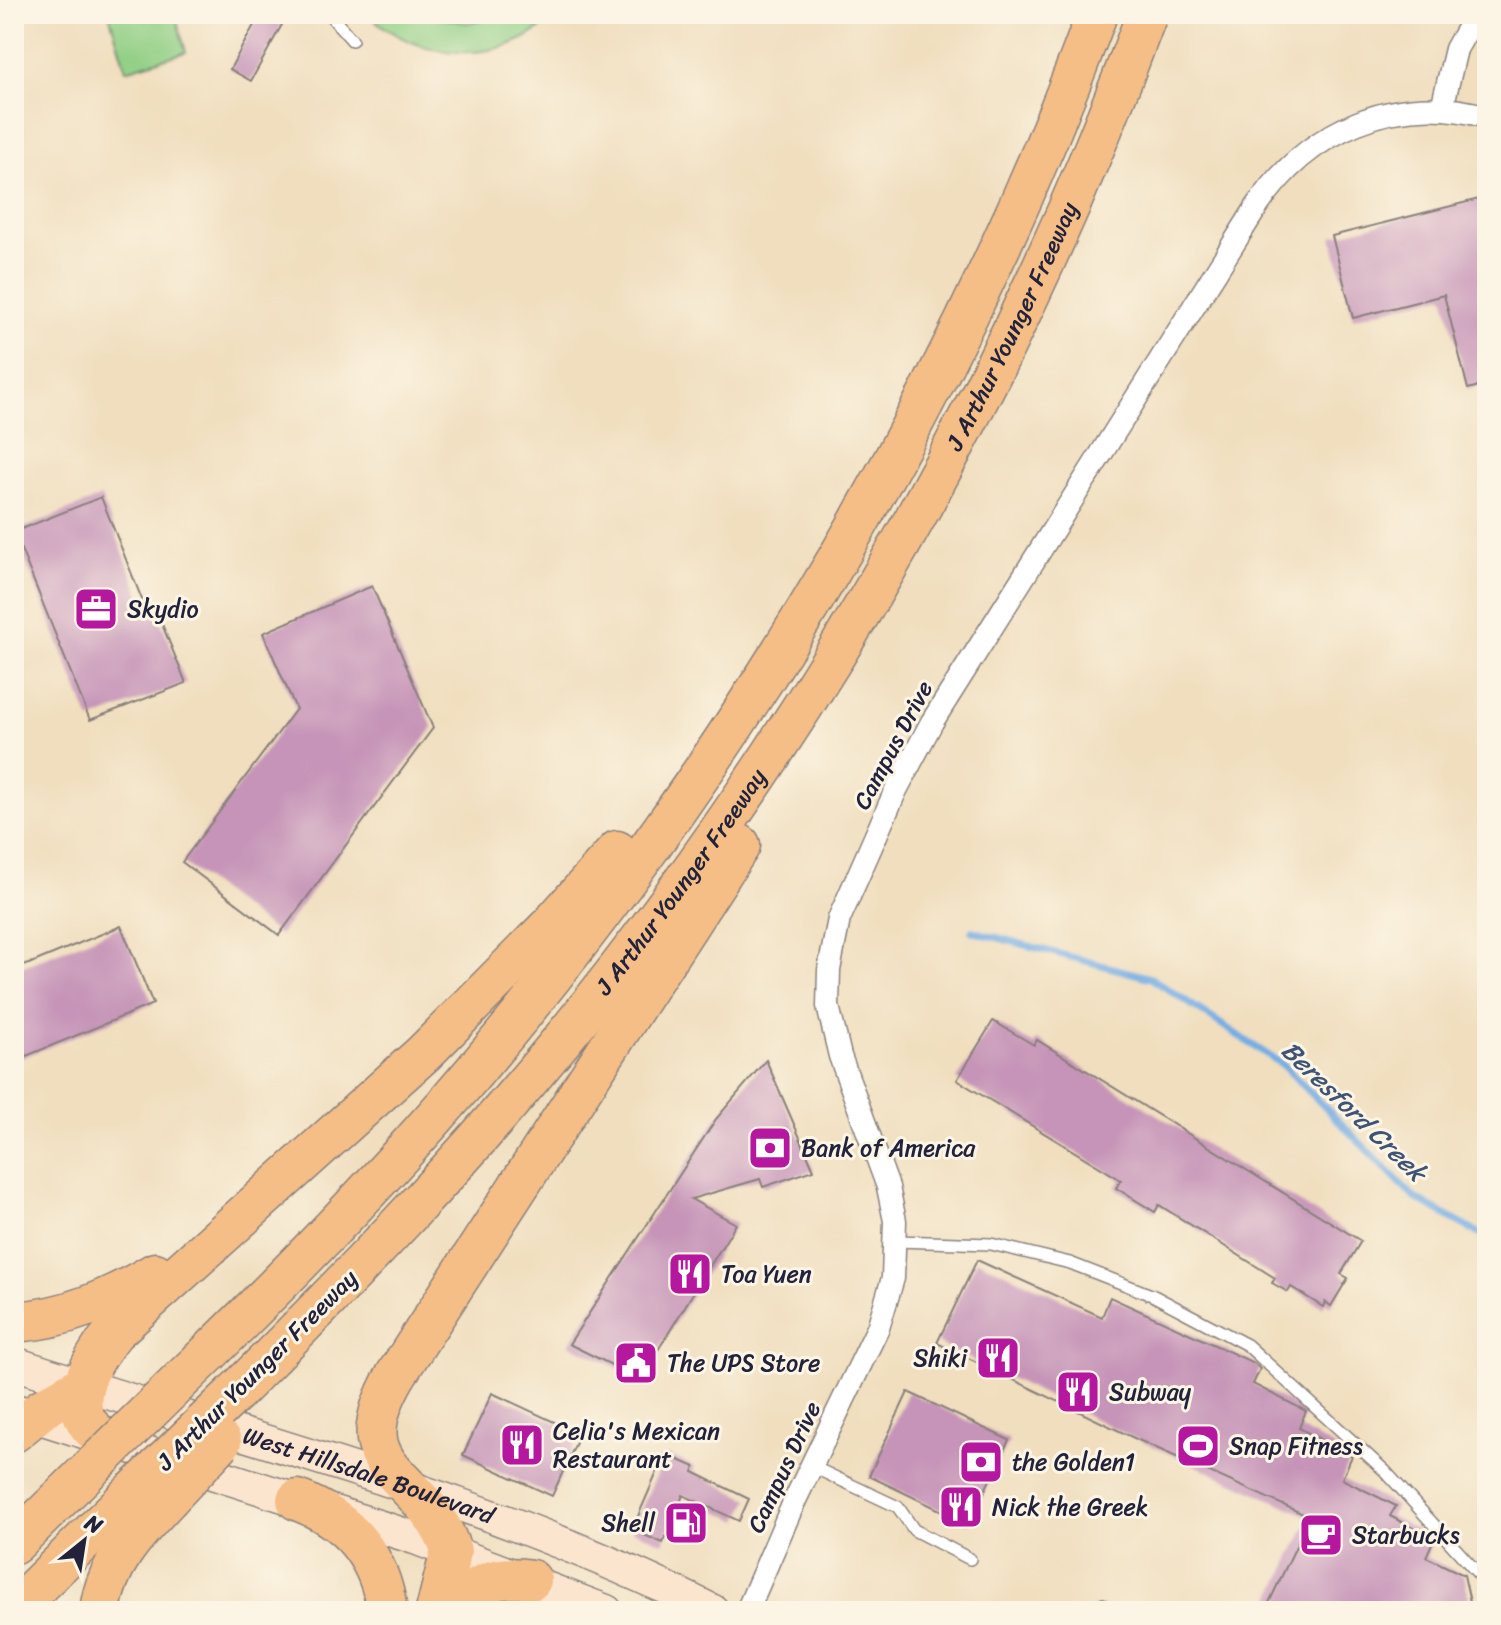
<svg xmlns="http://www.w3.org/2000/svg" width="1501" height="1625" font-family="Sriracha,sans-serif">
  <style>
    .green { fill: #91cf85; stroke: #5a7860; stroke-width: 2 }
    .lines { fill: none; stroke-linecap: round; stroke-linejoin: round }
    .stream { stroke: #74ade4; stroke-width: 7 }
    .building { fill: #c694b8 }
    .lane-casing { stroke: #89807c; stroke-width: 14 }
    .street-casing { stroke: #89807c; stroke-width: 25 }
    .secondary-casing { stroke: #89807c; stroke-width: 35 }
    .highway-casing { stroke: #89807c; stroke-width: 43 }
    .lane { stroke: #fff; stroke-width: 11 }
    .street { stroke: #fff; stroke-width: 22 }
    .secondary { stroke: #fbe5cf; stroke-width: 32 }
    .highway { stroke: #f6be87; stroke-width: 40 }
    .highway-bridge-casing { stroke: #89807c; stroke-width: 43; stroke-linecap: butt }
    .highway-bridge { stroke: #f6be87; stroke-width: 40 }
    .labels { text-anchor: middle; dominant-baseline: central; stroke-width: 6; stroke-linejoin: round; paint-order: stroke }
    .street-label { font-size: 24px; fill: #22223b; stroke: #fcf5e5 }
    .poi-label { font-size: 24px; fill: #22223b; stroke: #fcf5e5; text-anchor: start }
    .water-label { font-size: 26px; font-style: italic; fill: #3f5376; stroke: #fcf5e5 }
  </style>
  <rect width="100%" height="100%" fill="#fcf5e5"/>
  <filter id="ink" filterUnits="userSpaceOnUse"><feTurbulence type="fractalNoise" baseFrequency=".0125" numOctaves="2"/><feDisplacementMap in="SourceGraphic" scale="16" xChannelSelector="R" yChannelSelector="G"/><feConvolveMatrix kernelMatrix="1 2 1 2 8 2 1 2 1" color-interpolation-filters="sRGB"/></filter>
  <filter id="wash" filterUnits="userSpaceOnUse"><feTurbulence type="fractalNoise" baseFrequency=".006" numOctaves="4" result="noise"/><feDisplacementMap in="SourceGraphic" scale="32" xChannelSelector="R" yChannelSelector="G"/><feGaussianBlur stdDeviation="1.8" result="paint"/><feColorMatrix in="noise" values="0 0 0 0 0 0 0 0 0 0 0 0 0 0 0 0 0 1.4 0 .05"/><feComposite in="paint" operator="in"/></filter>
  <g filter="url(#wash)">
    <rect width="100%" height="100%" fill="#f0debe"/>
    <!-- green -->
    <g class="green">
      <polygon points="109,14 175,14 186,52 126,70"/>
      <path d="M368,14H422L467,23L506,14H557C506,67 419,63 368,14Z"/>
    </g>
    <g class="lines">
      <!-- stream -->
      <polyline class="stream" points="972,931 1151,978 1283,1065 1415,1198 1487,1238"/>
    </g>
    <g id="blocks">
      <!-- building -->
      <g class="building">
        <polygon points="260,14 270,14 284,21 251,81 230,69"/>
        <polygon points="1487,197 1487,384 1468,389 1444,295 1353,318 1332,236"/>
        <polygon points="101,497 147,612 155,607 186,683 90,720 14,532"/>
        <polygon points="372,586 433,728 279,935 182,862 296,709 263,633"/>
        <polygon points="121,926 153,1004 14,1061 14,970"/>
        <polygon points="993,1021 1034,1045 1037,1040 1361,1241 1341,1274 1348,1278 1331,1306 1325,1302 1323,1307 1291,1287 1288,1292 1272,1283 1275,1278 1159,1205 1155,1212 1116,1188 1121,1180 957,1080"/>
        <polygon points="766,1060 814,1170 763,1187 760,1179 691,1199 736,1224 640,1379 569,1344 716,1119"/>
        <polygon points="977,1260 1102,1317 1110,1297 1254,1363 1260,1369 1253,1384 1306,1411 1299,1428 1352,1456 1342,1479 1396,1506 1390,1516 1434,1539 1426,1557 1464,1575 1472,1611 1265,1611 1310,1517 1134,1438 937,1343"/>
        <polygon points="908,1392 1009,1440 969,1524 869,1476"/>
        <polygon points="492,1393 580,1434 552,1496 463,1455"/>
        <polygon points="665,1454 695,1467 693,1472 749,1499 739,1521 683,1495 663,1543 632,1530"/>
      </g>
    </g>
  </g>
  <g filter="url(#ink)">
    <use href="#blocks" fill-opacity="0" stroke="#89807c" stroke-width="2"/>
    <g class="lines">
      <!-- lane casing -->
      <g class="lane-casing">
        <g id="lane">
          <polyline points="329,14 352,40"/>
          <polyline points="896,1241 991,1244 1070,1263 1154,1296 1247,1345 1385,1471 1484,1580 1486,1611"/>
          <polyline points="811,1466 898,1507 914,1530 970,1559"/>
          <polyline points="1099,1611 1103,1604"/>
        </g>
      </g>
      <!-- street casing -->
      <g class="street-casing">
        <g id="street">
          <polyline points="1442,108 1456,49 1476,14"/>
          <path d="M747,1611L795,1500L878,1328L893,1278L895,1221L888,1187L840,1056L828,1006L829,970L839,919L896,790L932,722L1256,208C1307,131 1395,90 1487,117"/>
        </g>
      </g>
      <!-- secondary casing -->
      <g class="secondary-casing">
        <g id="secondary">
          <path id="s1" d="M14,1363C248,1440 493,1499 713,1611"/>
          <polyline points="15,1410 415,1538 606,1611"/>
        </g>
      </g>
      <!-- highway casing -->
      <g class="highway-casing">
        <g id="highway">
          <path d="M14,1322C65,1319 111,1299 155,1273"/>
          <path d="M185,1376C295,1270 401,1161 498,1043C752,737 958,387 1097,14"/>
          <path id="s2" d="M236,1392C353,1275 467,1157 571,1029C816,725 1012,379 1147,14"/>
          <polyline points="14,1432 42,1409 83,1385"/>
          <path d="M113,1442C57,1420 87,1365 114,1332L424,1053L549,927L617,851"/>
          <path d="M297,1500C348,1519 380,1557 387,1611"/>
          <polyline points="14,1544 84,1475"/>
          <polyline points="14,1609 134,1491"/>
          <path d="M100,1611C106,1564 136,1533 167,1500"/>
          <path d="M436,1611L451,1551C425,1470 338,1475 396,1375L740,845"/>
          <path d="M454,1611C474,1583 497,1574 531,1580"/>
        </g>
      </g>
      <!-- lane -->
      <use href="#lane" class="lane"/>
      <!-- street -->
      <use href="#street" class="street"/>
      <!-- secondary -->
      <use href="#secondary" class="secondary"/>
      <!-- highway -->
      <use href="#highway" class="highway"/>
      <!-- highway-bridge casing -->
      <g class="highway-bridge-casing">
        <g id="highway-bridge">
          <polyline points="84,1475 185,1376"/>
          <polyline points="134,1491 236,1392"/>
          <polyline points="167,1500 221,1442"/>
        </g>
      </g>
      <!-- highway-bridge -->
      <use href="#highway-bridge" class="highway-bridge"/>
    </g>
  </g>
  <!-- icons -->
  <defs>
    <g id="office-square" transform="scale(2.3)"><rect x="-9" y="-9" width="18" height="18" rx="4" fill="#b5179e" stroke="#fcf5e5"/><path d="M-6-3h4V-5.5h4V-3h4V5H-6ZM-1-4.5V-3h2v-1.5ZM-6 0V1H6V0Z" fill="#fff"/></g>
    <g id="bank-square" transform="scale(2.3)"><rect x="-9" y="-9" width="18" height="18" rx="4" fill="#b5179e" stroke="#fcf5e5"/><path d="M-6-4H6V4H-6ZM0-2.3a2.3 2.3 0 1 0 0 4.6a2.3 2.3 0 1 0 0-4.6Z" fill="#fff"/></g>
    <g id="restaurant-square" transform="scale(2.3)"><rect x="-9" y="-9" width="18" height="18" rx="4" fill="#b5179e" stroke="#fcf5e5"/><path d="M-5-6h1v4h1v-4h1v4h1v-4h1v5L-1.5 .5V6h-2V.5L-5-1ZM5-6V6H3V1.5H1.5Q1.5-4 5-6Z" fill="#fff"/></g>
    <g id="civic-square" transform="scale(2.3)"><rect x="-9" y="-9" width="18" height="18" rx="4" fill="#b5179e" stroke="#fcf5e5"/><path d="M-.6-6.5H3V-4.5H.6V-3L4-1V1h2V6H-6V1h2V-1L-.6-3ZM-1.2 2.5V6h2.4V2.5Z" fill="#fff"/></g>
    <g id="stadium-square" transform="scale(2.3)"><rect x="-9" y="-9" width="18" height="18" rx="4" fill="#b5179e" stroke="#fcf5e5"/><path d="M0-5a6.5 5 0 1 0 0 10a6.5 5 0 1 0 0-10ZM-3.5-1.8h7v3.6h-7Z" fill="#fff"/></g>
    <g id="fuel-square" transform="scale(2.3)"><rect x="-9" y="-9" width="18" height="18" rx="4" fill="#b5179e" stroke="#fcf5e5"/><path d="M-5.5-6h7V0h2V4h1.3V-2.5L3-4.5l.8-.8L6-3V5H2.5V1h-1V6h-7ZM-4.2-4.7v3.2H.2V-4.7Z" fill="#fff"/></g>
    <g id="cafe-square" transform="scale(2.3)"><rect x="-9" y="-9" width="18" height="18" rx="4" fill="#b5179e" stroke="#fcf5e5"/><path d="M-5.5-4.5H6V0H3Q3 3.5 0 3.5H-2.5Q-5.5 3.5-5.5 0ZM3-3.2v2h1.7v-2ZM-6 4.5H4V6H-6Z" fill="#fff"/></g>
  </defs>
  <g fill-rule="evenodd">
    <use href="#office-square" x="96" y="609"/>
    <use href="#bank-square" x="770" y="1148"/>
    <use href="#restaurant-square" x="690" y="1274"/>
    <use href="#restaurant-square" x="998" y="1358"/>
    <use href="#civic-square" x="636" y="1363"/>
    <use href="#restaurant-square" x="1078" y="1392"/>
    <use href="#restaurant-square" x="522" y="1445"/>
    <use href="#stadium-square" x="1198" y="1446"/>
    <use href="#bank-square" x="981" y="1462"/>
    <use href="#restaurant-square" x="961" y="1507"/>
    <use href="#fuel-square" x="686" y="1523"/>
    <use href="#cafe-square" x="1321" y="1535"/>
  </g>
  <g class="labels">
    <!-- street labels -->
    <g class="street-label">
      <text stroke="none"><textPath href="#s2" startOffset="1326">J Arthur Younger Freeway</textPath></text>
      <text transform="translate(893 745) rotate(-62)">Campus Drive</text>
      <text stroke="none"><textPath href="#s2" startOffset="678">J Arthur Younger Freeway</textPath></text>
      <text transform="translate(257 1370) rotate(-45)">J Arthur Younger Freeway</text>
      <text transform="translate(784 1467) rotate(-65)">Campus Drive</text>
      <text stroke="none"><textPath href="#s1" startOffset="372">West Hillsdale Boulevard</textPath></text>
    </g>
    <!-- poi labels -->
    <g class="poi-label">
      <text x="127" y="609">Skydio</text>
      <text x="801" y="1148">Bank of America</text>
      <text x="721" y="1274">Toa Yuen</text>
      <text x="967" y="1358" text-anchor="end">Shiki</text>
      <text x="667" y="1363">The UPS Store</text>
      <text x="1109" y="1392">Subway</text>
      <text x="553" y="1431">Celia's Mexican<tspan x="553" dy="28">Restaurant</tspan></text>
      <text x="1229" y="1446">Snap Fitness</text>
      <text x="1012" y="1462">the Golden1</text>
      <text x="992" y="1507">Nick the Greek</text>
      <text x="655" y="1523" text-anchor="end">Shell</text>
      <text x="1352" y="1535">Starbucks</text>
    </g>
    <!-- water labels -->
    <g class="water-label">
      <text transform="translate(1354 1111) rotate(44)">Beresford Creek</text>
    </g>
  </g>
  <!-- margin -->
  <rect width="1501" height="1625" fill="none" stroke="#fcf5e5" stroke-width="48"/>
  <!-- north arrow -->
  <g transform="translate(84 1541) rotate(30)" stroke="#fcf5e5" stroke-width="6" paint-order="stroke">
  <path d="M0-6L14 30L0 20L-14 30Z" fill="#22223b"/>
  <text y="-12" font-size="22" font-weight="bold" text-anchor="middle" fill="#22223b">N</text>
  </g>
</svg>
